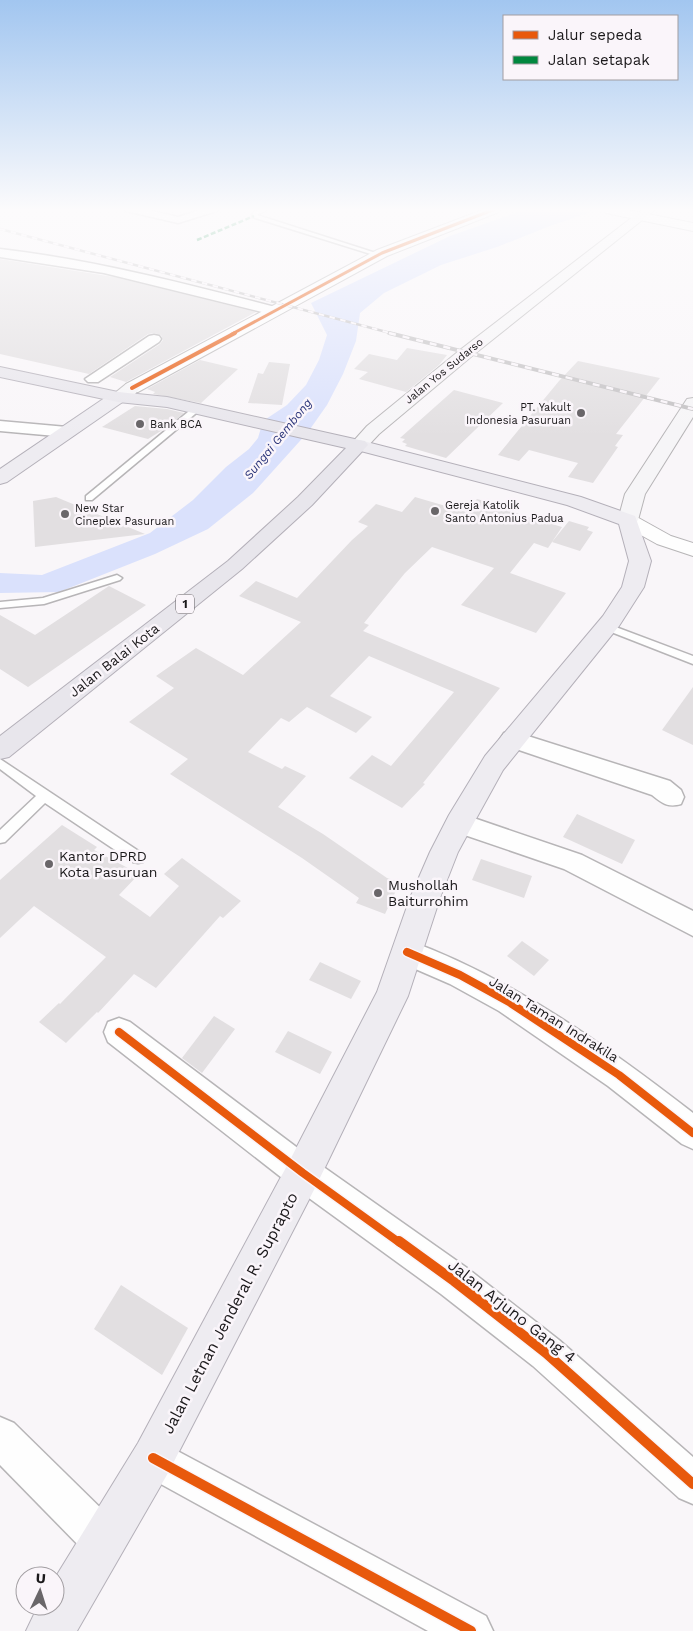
<svg xmlns="http://www.w3.org/2000/svg" width="693" height="1631" font-family="'Work Sans',sans-serif">
  <style>
    .water { fill: #dae1fc }
    .building { fill: #e2dfe1 }
    .lines { fill: none; stroke-linecap: round; stroke-linejoin: round }
    .service-casing { stroke: #b7b5b7; stroke-width: 3 }
    .minor-casing { stroke: #b7b5b7; stroke-width: 3 }
    .tertiary-casing { stroke: #b7b5b7; stroke-width: 2 }
    .secondary-casing { stroke: #b7b5b7; stroke-width: 2 }
    .primary-casing { stroke: #b4b0b9; stroke-width: 2 }
    .trunk-casing { stroke: #b4b0b9; stroke-width: 2 }
    .service { fill: #fefefe; fill-rule: evenodd }
    .minor { fill: #fefefe; fill-rule: evenodd }
    .tertiary { fill: #fefefe; fill-rule: evenodd }
    .secondary { fill: #f6f5f7; fill-rule: evenodd }
    .primary { fill: #eeecf1; fill-rule: evenodd }
    .trunk { fill: #e8e6ec; fill-rule: evenodd }
    .rail-far1-casing { stroke: #c3c1c3; stroke-width: 2.5 }
    .rail-casing { stroke: #c3c1c3; stroke-width: 4 }
    .rail-far1 { stroke: #faf5fa; stroke-width: 2; stroke-dasharray: 5.5; stroke-linecap: butt }
    .rail { stroke: #faf5fa; stroke-width: 2.5; stroke-dasharray: 7; stroke-linecap: butt }
    .quiet { stroke: #00873e; stroke-width: 2.5; stroke-dasharray: 5 2.5; stroke-linecap: butt }
    .cycleway-far3-casing { stroke: #faf5fa; stroke-width: 4.5 }
    .cycleway-far2-casing { stroke: #faf5fa; stroke-width: 5.5 }
    .cycleway-far1-casing { stroke: #faf5fa; stroke-width: 11 }
    .cycleway-casing { stroke: #faf5fa; stroke-width: 13 }
    .cycleway-far3 { stroke: #e8590c; stroke-width: 3 }
    .cycleway-far2 { stroke: #e8590c; stroke-width: 4 }
    .cycleway-far1 { stroke: #e8590c; stroke-width: 8 }
    .cycleway { stroke: #e8590c; stroke-width: 10 }
    .poi-dot { fill: #696669; stroke: #faf5fa; stroke-width: 2 }
    .labels { text-anchor: middle; dominant-baseline: central; stroke-width: 5; stroke-linejoin: round; paint-order: stroke }
    .far-street-label { font-size: 11px; fill: #1b191b; stroke: #faf5fa }
    .far-poi-label { font-size: 11px; fill: #1b191b; stroke: #faf5fa; text-anchor: start }
    .far-water-label { font-size: 12px; font-style: italic; fill: #2a3479; stroke: #faf5fa }
    .shield { fill: #faf5fa; stroke: #5e5b5e; stroke-width: 1 }
    .shield-label { font-size: 12px; font-weight: bold; fill: #1b191b }
    .street-label { font-size: 14px; fill: #1b191b; stroke: #faf5fa }
    .poi-label { font-size: 14px; fill: #1b191b; stroke: #faf5fa; text-anchor: start }
    .near-street-label { font-size: 16px; fill: #1b191b; stroke: #faf5fa }
  </style>
  <rect width="100%" height="100%" fill="#f9f6f9"/>
  <!-- water -->
  <polygon class="water" points="526,209 600,209 550,226 497,247 441,265 384,293 360,313 356,341 343,374 327,405 308,432 253,493 208,529 155,554 59,592 0,593 0,573 42,575 150,533 193,500 226,467 249,449 258,438 263,421 287,405 306,385 319,360 327,335 311,303 450,236"/>
  <!-- building -->
  <g class="building">
    <polygon points="0,259 114,277 256,312 126,382 110,377 160,344 163,340 161,335 154,333 148,334 89,374 0,354"/>
    <polygon points="407,348 447,355 439,365 406,392 359,379 368,372 354,369 369,354 397,360"/>
    <polygon points="200,360 238,369 201,403 153,394 155,392 147,389"/>
    <polygon points="578,361 660,378 616,434 623,435 615,446 618,447 593,483 568,477 578,463 529,450 519,461 498,455 559,381"/>
    <polygon points="269,362 290,364 282,405 248,403 258,373 263,374"/>
    <polygon points="454,390 503,403 446,458 405,446 407,444 402,442 405,439 400,438"/>
    <polygon points="135,406 167,409 184,413 164,429 148,439 102,427"/>
    <polygon points="56,497 145,534 35,547 33,501"/>
    <polygon points="415,497 466,512 477,499 502,506 500,508 562,527 548,548 534,543 510,573 566,593 536,633 461,605 494,568 432,547 405,573 364,623 369,625 363,631 500,688 423,783 425,784 402,808 349,778 372,755 391,766 454,692 369,656 330,696 372,717 356,733 307,707 289,722 281,718 248,752 282,769 285,766 306,776 278,807 323,834 387,878 400,882 385,914 356,903 359,898 302,858 170,774 188,759 129,722 174,688 156,676 196,648 243,675 301,622 239,596 256,581 297,598 352,540 368,526 358,522 376,504 402,512"/>
    <polygon points="569,521 589,527 587,530 593,532 580,551 552,542"/>
    <polygon points="109,586 146,605 28,687 0,669 0,615 35,635"/>
    <polygon points="693,687 693,745 662,730"/>
    <polygon points="577,814 635,840 622,864 563,837"/>
    <polygon points="62,825 97,847 94,850 139,874 119,895 150,917 179,886 164,874 182,858 241,901 223,918 220,916 156,988 134,974 98,1013 97,1012 66,1043 39,1022 59,1003 60,1004 106,957 34,906 0,938 0,880"/>
    <polygon points="481,859 532,876 524,898 472,880"/>
    <polygon points="522,941 549,960 534,976 507,956"/>
    <polygon points="320,962 361,981 351,999 309,980"/>
    <polygon points="214,1016 235,1029 202,1073 182,1058"/>
    <polygon points="288,1031 332,1052 320,1074 275,1052"/>
    <polygon points="121,1285 188,1328 162,1375 94,1329"/>
  </g>
  <g class="lines">
    <!-- service casing -->
    <g class="service-casing">
      <g id="service">
        <polygon points="261,209 268,209 257,215 382,255 377,256 252,217 253,212"/>
        <polygon points="194,407 201,409 92,500 86,500 86,496"/>
        <polygon points="117,575 122,578 120,580 44,604 0,608 0,602 43,598"/>
        <polygon points="605,623 693,656 693,664 601,628 600,626 601,624"/>
        <polygon points="0,759 143,854 144,858 143,862 138,863 133,862 45,803 5,842 0,843 0,830 36,796 0,769"/>
      </g>
    </g>
    <!-- minor casing -->
    <g class="minor-casing">
      <g id="minor">
        <polygon points="124,209 144,209 178,217 203,209 219,209 217,211 178,223 126,211"/>
        <path d="M0,249C95,260 187,284 279,308L281,311L274,315L104,273L0,257Z"/>
        <polygon points="154,335 159,336 161,339 159,342 98,382 88,382 85,379 149,336"/>
        <polygon points="0,421 67,427 73,429 75,432 73,435 67,437 0,431"/>
        <path d="M512,731L670,781L681,790L684,797L681,804C668,808 662,803 652,795L504,745L500,739L504,733Z"/>
        <polygon points="459,813 582,855 693,911 693,936 564,869 450,830 446,823 450,816"/>
        <path d="M407,940C512,978 605,1045 693,1113V1149L682,1144L608,1086L499,1011L450,984L397,961L393,952L397,943Z"/>
        <polygon points="119,1018 130,1022 315,1161 467,1268 559,1340 693,1457 693,1504 679,1498 533,1366 441,1294 291,1185 108,1042 104,1032 108,1022"/>
        <polygon points="0,1417 14,1423 119,1526 125,1541 119,1556 104,1562 89,1556 0,1465"/>
        <polygon points="153,1438 486,1616 493,1631 428,1631 139,1472 133,1458 139,1444"/>
      </g>
    </g>
    <!-- tertiary casing -->
    <g class="tertiary-casing">
      <g id="tertiary">
        <polygon points="485,209 501,209 499,212 387,256 138,392 126,392 124,388 126,384 377,250"/>
        <polygon points="600,209 623,209 693,223 693,231 606,213"/>
        <polygon points="628,514 635,516 671,536 693,543 693,556 657,544 621,524 618,520 621,516"/>
      </g>
    </g>
    <!-- secondary casing -->
    <g class="secondary-casing">
      <g id="secondary">
        <polygon points="643,209 656,209 472,356 379,434 365,449 359,450 353,449 350,445 367,426 460,350"/>
        <path d="M132,383L138,384L140,388C134,397 123,403 112,401L110,397L126,384Z"/>
        <polygon points="693,398 693,417 645,494 638,520 635,524 628,526 621,524 618,520 625,494 687,399"/>
      </g>
    </g>
    <!-- primary casing -->
    <g class="primary-casing">
      <g id="primary">
        <polygon points="118,392 124,393 126,397 124,401 7,482 0,484 0,469 112,393"/>
        <polygon points="359,440 581,497 635,516 651,561 644,587 619,626 503,770 471,828 458,852 440,898 408,996 316,1186 168,1473 77,1631 26,1631 38,1606 55,1606 55,1578 138,1443 290,1160 377,992 410,898 430,852 449,815 485,756 603,616 622,587 629,561 619,524 567,505 353,449 350,445 353,441"/>
      </g>
    </g>
    <!-- trunk casing -->
    <g class="trunk-casing">
      <polygon id="trunk" points="0,367 118,392 167,397 359,440 365,441 368,445 312,505 242,569 9,757 0,759 0,736 228,561 298,497 346,448 167,407 118,402 0,377"/>
    </g>
    <!-- service -->
    <use href="#service" class="service"/>
    <!-- minor -->
    <use href="#minor" class="minor"/>
    <!-- tertiary -->
    <use href="#tertiary" class="tertiary"/>
    <!-- secondary -->
    <use href="#secondary" class="secondary"/>
    <!-- primary -->
    <use href="#primary" class="primary"/>
    <!-- trunk -->
    <use href="#trunk" class="trunk"/>
    <!-- rail-far1 casing -->
    <g class="rail-far1-casing">
      <polyline id="rail-far1" points="0,229 394,334"/>
    </g>
    <!-- rail casing -->
    <g class="rail-casing">
      <polyline id="rail" points="389,333 693,409"/>
    </g>
    <!-- rail-far1 -->
    <use href="#rail-far1" class="rail-far1"/>
    <!-- rail -->
    <use href="#rail" class="rail"/>
    <!-- quiet -->
    <polyline class="quiet" points="197,240 254,216"/>
    <!-- cycleway-far3 casing -->
    <g class="cycleway-far3-casing">
      <polyline id="cycleway-far3" points="232,334 382,253 495,209"/>
    </g>
    <!-- cycleway-far2 casing -->
    <g class="cycleway-far2-casing">
      <polyline id="cycleway-far2" points="132,388 235,333"/>
    </g>
    <!-- cycleway-far1 casing -->
    <g class="cycleway-far1-casing">
      <g id="cycleway-far1">
        <polyline points="407,952 460,975 509,1002 619,1075 693,1133"/>
        <polyline points="119,1032 303,1173 400,1243"/>
      </g>
    </g>
    <!-- cycleway casing -->
    <g class="cycleway-casing">
      <g id="cycleway">
        <polyline points="399,1241 454,1281 546,1353 693,1484"/>
        <polyline points="153,1458 471,1631"/>
      </g>
    </g>
    <!-- cycleway-far3 -->
    <use href="#cycleway-far3" class="cycleway-far3"/>
    <!-- cycleway-far2 -->
    <use href="#cycleway-far2" class="cycleway-far2"/>
    <!-- cycleway-far1 -->
    <use href="#cycleway-far1" class="cycleway-far1"/>
    <!-- cycleway -->
    <use href="#cycleway" class="cycleway"/>
  </g>
  <!-- sky -->
  <linearGradient id="sky" x2="0" y2="1"><stop stop-color="#a2c6f0"/><stop offset="0.48" stop-color="#fcfbfc"/><stop offset="1" stop-color="#fcfbfc" stop-opacity="0"/></linearGradient>
  <rect width="693" height="437" fill="url(#sky)"/>
  <!-- markers -->
  <g class="poi-dot">
    <circle cx="581" cy="413" r="5"/>
    <circle cx="140" cy="424" r="5"/>
    <circle cx="435" cy="511" r="5"/>
    <circle cx="65" cy="514" r="5"/>
    <circle cx="49" cy="864" r="5"/>
    <circle cx="378" cy="893" r="5"/>
  </g>
  <g class="labels">
    <!-- far-street labels -->
    <g class="far-street-label">
      <text transform="translate(444 371) rotate(-39)">Jalan Yos Sudarso</text>
    </g>
    <!-- far-poi labels -->
    <g class="far-poi-label">
      <text x="571" y="407" text-anchor="end">PT. Yakult<tspan x="571" dy="13">Indonesia Pasuruan</tspan></text>
      <text x="150" y="424">Bank BCA</text>
      <text x="445" y="505">Gereja Katolik<tspan x="445" dy="13">Santo Antonius Padua</tspan></text>
      <text x="75" y="508">New Star<tspan x="75" dy="13">Cineplex Pasuruan</tspan></text>
    </g>
    <!-- far-water labels -->
    <g class="far-water-label">
      <text transform="translate(278 439) rotate(-51)">Sungai Gembong</text>
    </g>
    <!-- shield labels -->
    <rect class="shield" x="176" y="594.5" width="18" height="19" rx="4"/>
    <g class="shield-label">
      <text x="185" y="604">1</text>
    </g>
    <!-- street labels -->
    <g class="street-label">
      <text transform="translate(114 660) rotate(-38)">Jalan Balai Kota</text>
      <text transform="translate(554 1019) rotate(32)">Jalan Taman Indrakila</text>
    </g>
    <!-- poi labels -->
    <g class="poi-label">
      <text x="59" y="856">Kantor DPRD<tspan x="59" dy="16">Kota Pasuruan</tspan></text>
      <text x="388" y="885">Mushollah<tspan x="388" dy="16">Baiturrohim</tspan></text>
    </g>
    <!-- near-street labels -->
    <g class="near-street-label">
      <text transform="translate(512 1311) rotate(38)">Jalan Arjuno Gang 4</text>
      <text transform="translate(230 1313) rotate(-62)">Jalan Letnan Jenderal R. Suprapto</text>
    </g>
  </g>
  <!-- legend -->
  <rect x="503" y="15" width="175" height="65" fill="#faf5fa" stroke="#a19da1"/>
  <rect x="513" y="31" width="25" height="8" fill="#e8590c" stroke="#a19da1"/>
  <text x="548" y="40" font-size="15" fill="#1b191b">Jalur sepeda</text>
  <rect x="513" y="56" width="25" height="8" fill="#00873e" stroke="#a19da1"/>
  <text x="548" y="65" font-size="15" fill="#1b191b">Jalan setapak</text>
  <!-- north arrow -->
  <g transform="translate(40 1591) rotate(4)"><circle r="24" fill="#faf5fa" stroke="#a19da1"/>
  <path d="M0-4L9 19L0 12L-9 19Z" fill="#696669"/>
  <text y="-8" font-size="14" font-weight="bold" text-anchor="middle" fill="#1b191b">U</text>
  </g>
</svg>
